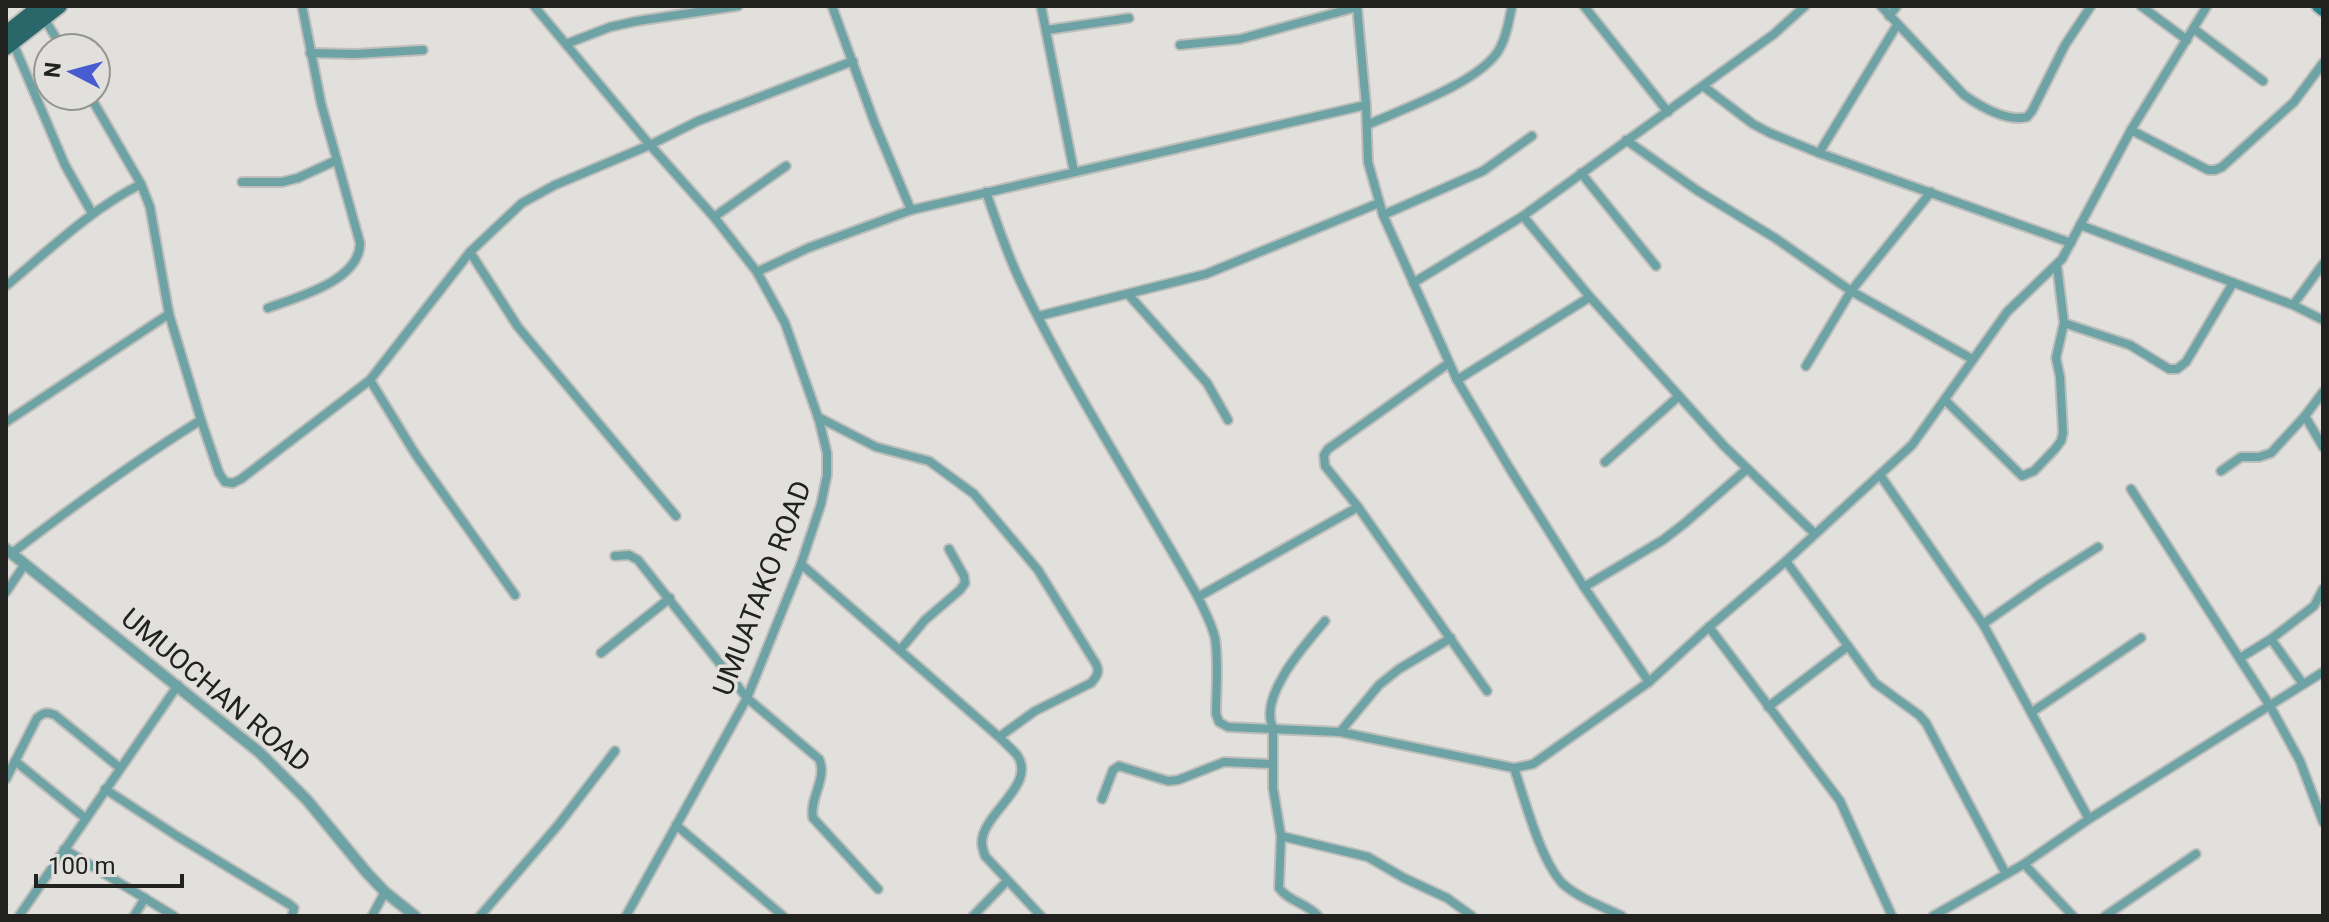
<svg xmlns="http://www.w3.org/2000/svg" width="2329" height="922" font-family="Roboto,sans-serif">
  <style>
    .lines { fill: none; stroke-linecap: round; stroke-linejoin: round }
    .minor-casing { stroke: #bebebb; stroke-width: 12 }
    .tertiary-casing { stroke: #bebebb; stroke-width: 14 }
    .secondary-casing { stroke: #bebebb; stroke-width: 16 }
    .primary-casing { stroke: #bebebb; stroke-width: 18 }
    .minor { stroke: #6ea3a6; stroke-width: 8 }
    .tertiary { stroke: #6ea3a6; stroke-width: 10 }
    .secondary { stroke: #278489; stroke-width: 12 }
    .primary { stroke: #2a676b; stroke-width: 14 }
    .labels { text-anchor: middle; dominant-baseline: central; stroke-width: 7; stroke-linejoin: round; paint-order: stroke }
    .street-label { font-size: 28px; fill: #212120; stroke: #e1e0dd }
  </style>
  <rect width="100%" height="100%" fill="#e1e0dd"/>
  <g class="lines">
    <!-- minor casing -->
    <g class="minor-casing">
      <g id="minor">
        <polyline points="534,6 650,145 714,217 757,272 785,323 819,420 827,453 827,475 821,504 801,564 747,698 626,916"/>
        <polyline points="832,6 875,124 911,210"/>
        <polyline points="1041,6 1074,172"/>
        <polyline points="1357,6 1366,105 1368,162 1383,215 1457,380 1510,469 1584,587 1649,682"/>
        <polyline points="1584,6 1668,112"/>
        <path d="M1881,6L1964,95C1981,107 2006,122 2027,117L2032,111L2065,45L2091,6"/>
        <polyline points="2141,6 2187,40"/>
        <polyline points="1889,16 1897,6"/>
        <polyline points="44,18 62,48"/>
        <polyline points="2194,29 2263,81"/>
        <polyline points="1047,30 1129,18"/>
        <polyline points="13,43 65,165 92,213"/>
        <polyline points="566,44 610,27 637,21 738,6"/>
        <polyline points="1180,45 1240,39 1357,7"/>
        <polyline points="310,53 355,54 423,50"/>
        <polyline points="1703,86 1753,124 1770,133 1819,153 2071,243"/>
        <polyline points="90,96 141,184 150,207 169,314 201,420 219,473 225,482 233,483 241,479 370,380 470,252 522,203 555,185 650,145 698,121 853,61"/>
        <path d="M1367,125C1402,109 1482,82 1500,48C1507,35 1509,20 1512,6"/>
        <polyline points="2131,130 2208,170 2215,170 2222,167 2294,102 2323,63"/>
        <polyline points="1626,140 1698,191 1775,238 1851,291 1972,359"/>
        <polyline points="1819,153 1897,25"/>
        <polyline points="1581,173 1656,266"/>
        <polyline points="242,182 282,182 298,178 337,160"/>
        <path d="M986,192C997,223 1007,254 1021,283C1073,391 1139,492 1198,597C1204,610 1212,624 1215,638C1219,662 1216,690 1216,714L1219,722L1228,727L1340,732L1514,768L1533,764L1649,682L1709,627L1786,561L1912,445L2007,312L2062,259L2131,130L2207,6"/>
        <polyline points="1383,215 1483,171 1532,136"/>
        <polyline points="1523,216 1590,297 1724,446 1815,534"/>
        <polyline points="714,217 786,166"/>
        <polyline points="2080,225 2293,305 2323,320"/>
        <polyline points="470,252 518,327 676,516"/>
        <polyline points="757,272 808,248 911,210 1366,105"/>
        <polyline points="1413,283 1523,216 1774,34 1805,6"/>
        <path d="M6,286C50,249 90,210 141,184"/>
        <polyline points="1128,294 1207,383 1228,420"/>
        <polyline points="2293,305 2323,264"/>
        <path d="M268,308C297,297 360,281 360,243L321,103L302,6"/>
        <polyline points="1039,316 1206,274 1379,203"/>
        <polyline points="2064,323 2130,345 2169,369 2177,369 2186,362 2233,283"/>
        <polyline points="1449,363 1328,449 1324,455 1325,466 1358,507 1487,691"/>
        <polyline points="1806,366 1851,291 1931,192"/>
        <polyline points="370,380 416,455 515,595"/>
        <polyline points="1457,380 1590,297"/>
        <polyline points="1945,400 2022,476 2034,471 2055,449 2061,441 2063,433 2060,377 2056,358 2064,323 2057,266"/>
        <polyline points="2305,416 2323,447"/>
        <path d="M818,417L876,447L929,461L974,494L1038,570L1096,664C1100,672 1097,676 1091,683L1035,711L999,737"/>
        <polyline points="6,422 169,314"/>
        <polyline points="1605,462 1679,396"/>
        <polyline points="2221,471 2241,457 2259,457 2271,453 2305,416 2323,392"/>
        <polyline points="1880,475 1983,624 2089,819"/>
        <polyline points="2131,489 2270,706 2300,761 2323,822"/>
        <path d="M12,553C73,506 135,461 201,420"/>
        <path d="M615,556L629,555L638,560L747,698L819,759C828,778 809,798 813,818L878,889"/>
        <polyline points="1786,561 1875,683 1919,715 1926,723 2006,874"/>
        <path d="M801,564L999,737C1005,743 1012,749 1017,755C1038,785 981,814 982,843C982,848 984,852 985,856L1041,916"/>
        <polyline points="1584,587 1663,540 1685,523 1747,469"/>
        <polyline points="6,592 25,564"/>
        <polyline points="1198,597 1358,507"/>
        <polyline points="1983,624 2043,582 2098,547"/>
        <polyline points="1709,627 1840,801 1892,916"/>
        <polyline points="2271,639 2303,684"/>
        <polyline points="900,650 925,620 960,590 965,583 964,576 949,549"/>
        <polyline points="601,653 670,598"/>
        <polyline points="2240,658 2271,639 2314,606 2323,589"/>
        <polyline points="1768,707 1848,646"/>
        <polyline points="2032,712 2141,638"/>
        <polyline points="1340,732 1379,685 1399,669 1451,638"/>
        <polyline points="15,761 85,818"/>
        <path d="M1514,768C1525,800 1540,859 1562,883C1578,898 1603,907 1622,916"/>
        <path d="M6,779L37,718C44,712 47,712 55,715L120,768"/>
        <polyline points="105,789 177,836 289,904 294,908 292,916"/>
        <polyline points="1102,799 1113,770 1119,766 1168,781 1178,780 1224,762 1272,764"/>
        <polyline points="676,825 783,916"/>
        <polyline points="1281,836 1368,857 1404,878 1447,898 1472,916"/>
        <polyline points="64,849 174,916"/>
        <polyline points="2024,864 2073,916"/>
        <polyline points="19,916 178,685"/>
        <polyline points="134,916 145,898"/>
        <polyline points="372,916 385,892"/>
        <polyline points="480,916 559,824 615,751"/>
        <polyline points="973,916 1007,881"/>
        <path d="M1318,916C1307,903 1289,902 1279,888L1281,836L1273,788V728C1258,696 1305,645 1325,621"/>
        <polyline points="1933,916 2024,864 2089,819 2323,672"/>
        <polyline points="2105,916 2196,854"/>
      </g>
    </g>
    <!-- tertiary casing -->
    <g class="tertiary-casing">
      <polyline id="tertiary" points="6,549 259,752 307,800 367,873 385,892 415,916"/>
    </g>
    <!-- secondary casing -->
    <g class="secondary-casing">
      <polyline id="secondary" points="2318,6 2323,10"/>
    </g>
    <!-- primary casing -->
    <g class="primary-casing">
      <g id="primary">
        <polyline points="6,33 40,6"/>
        <polyline points="6,48 60,6"/>
      </g>
    </g>
    <!-- minor -->
    <use href="#minor" class="minor"/>
    <!-- tertiary -->
    <use href="#tertiary" class="tertiary"/>
    <!-- secondary -->
    <use href="#secondary" class="secondary"/>
    <!-- primary -->
    <use href="#primary" class="primary"/>
  </g>
  <g class="labels">
    <!-- street labels -->
    <g class="street-label">
      <text transform="translate(762 588) rotate(-69)">UMUATAKO ROAD</text>
      <text transform="translate(216 690) rotate(40)">UMUOCHAN ROAD</text>
    </g>
  </g>
  <!-- border -->
  <rect width="2329" height="922" fill="none" stroke="#212120" stroke-width="16"/>
  <!-- north arrow -->
  <g transform="translate(72 72) rotate(276)"><circle r="38" fill="#e1e0dd" stroke="#949491" stroke-width="2"/>
  <path d="M0-6L14 30L0 20L-14 30Z" fill="#485cd1"/>
  <text y="-12" font-size="22" font-weight="bold" text-anchor="middle" fill="#212120">N</text>
  </g>
  <!-- scale -->
  <path d="M36 874v12h146v-12" fill="none" stroke="#212120" stroke-width="4"/>
  <text x="48" y="874" font-size="24" fill="#212120" stroke="#e1e0dd" stroke-width="6" paint-order="stroke">100 m</text>
</svg>
